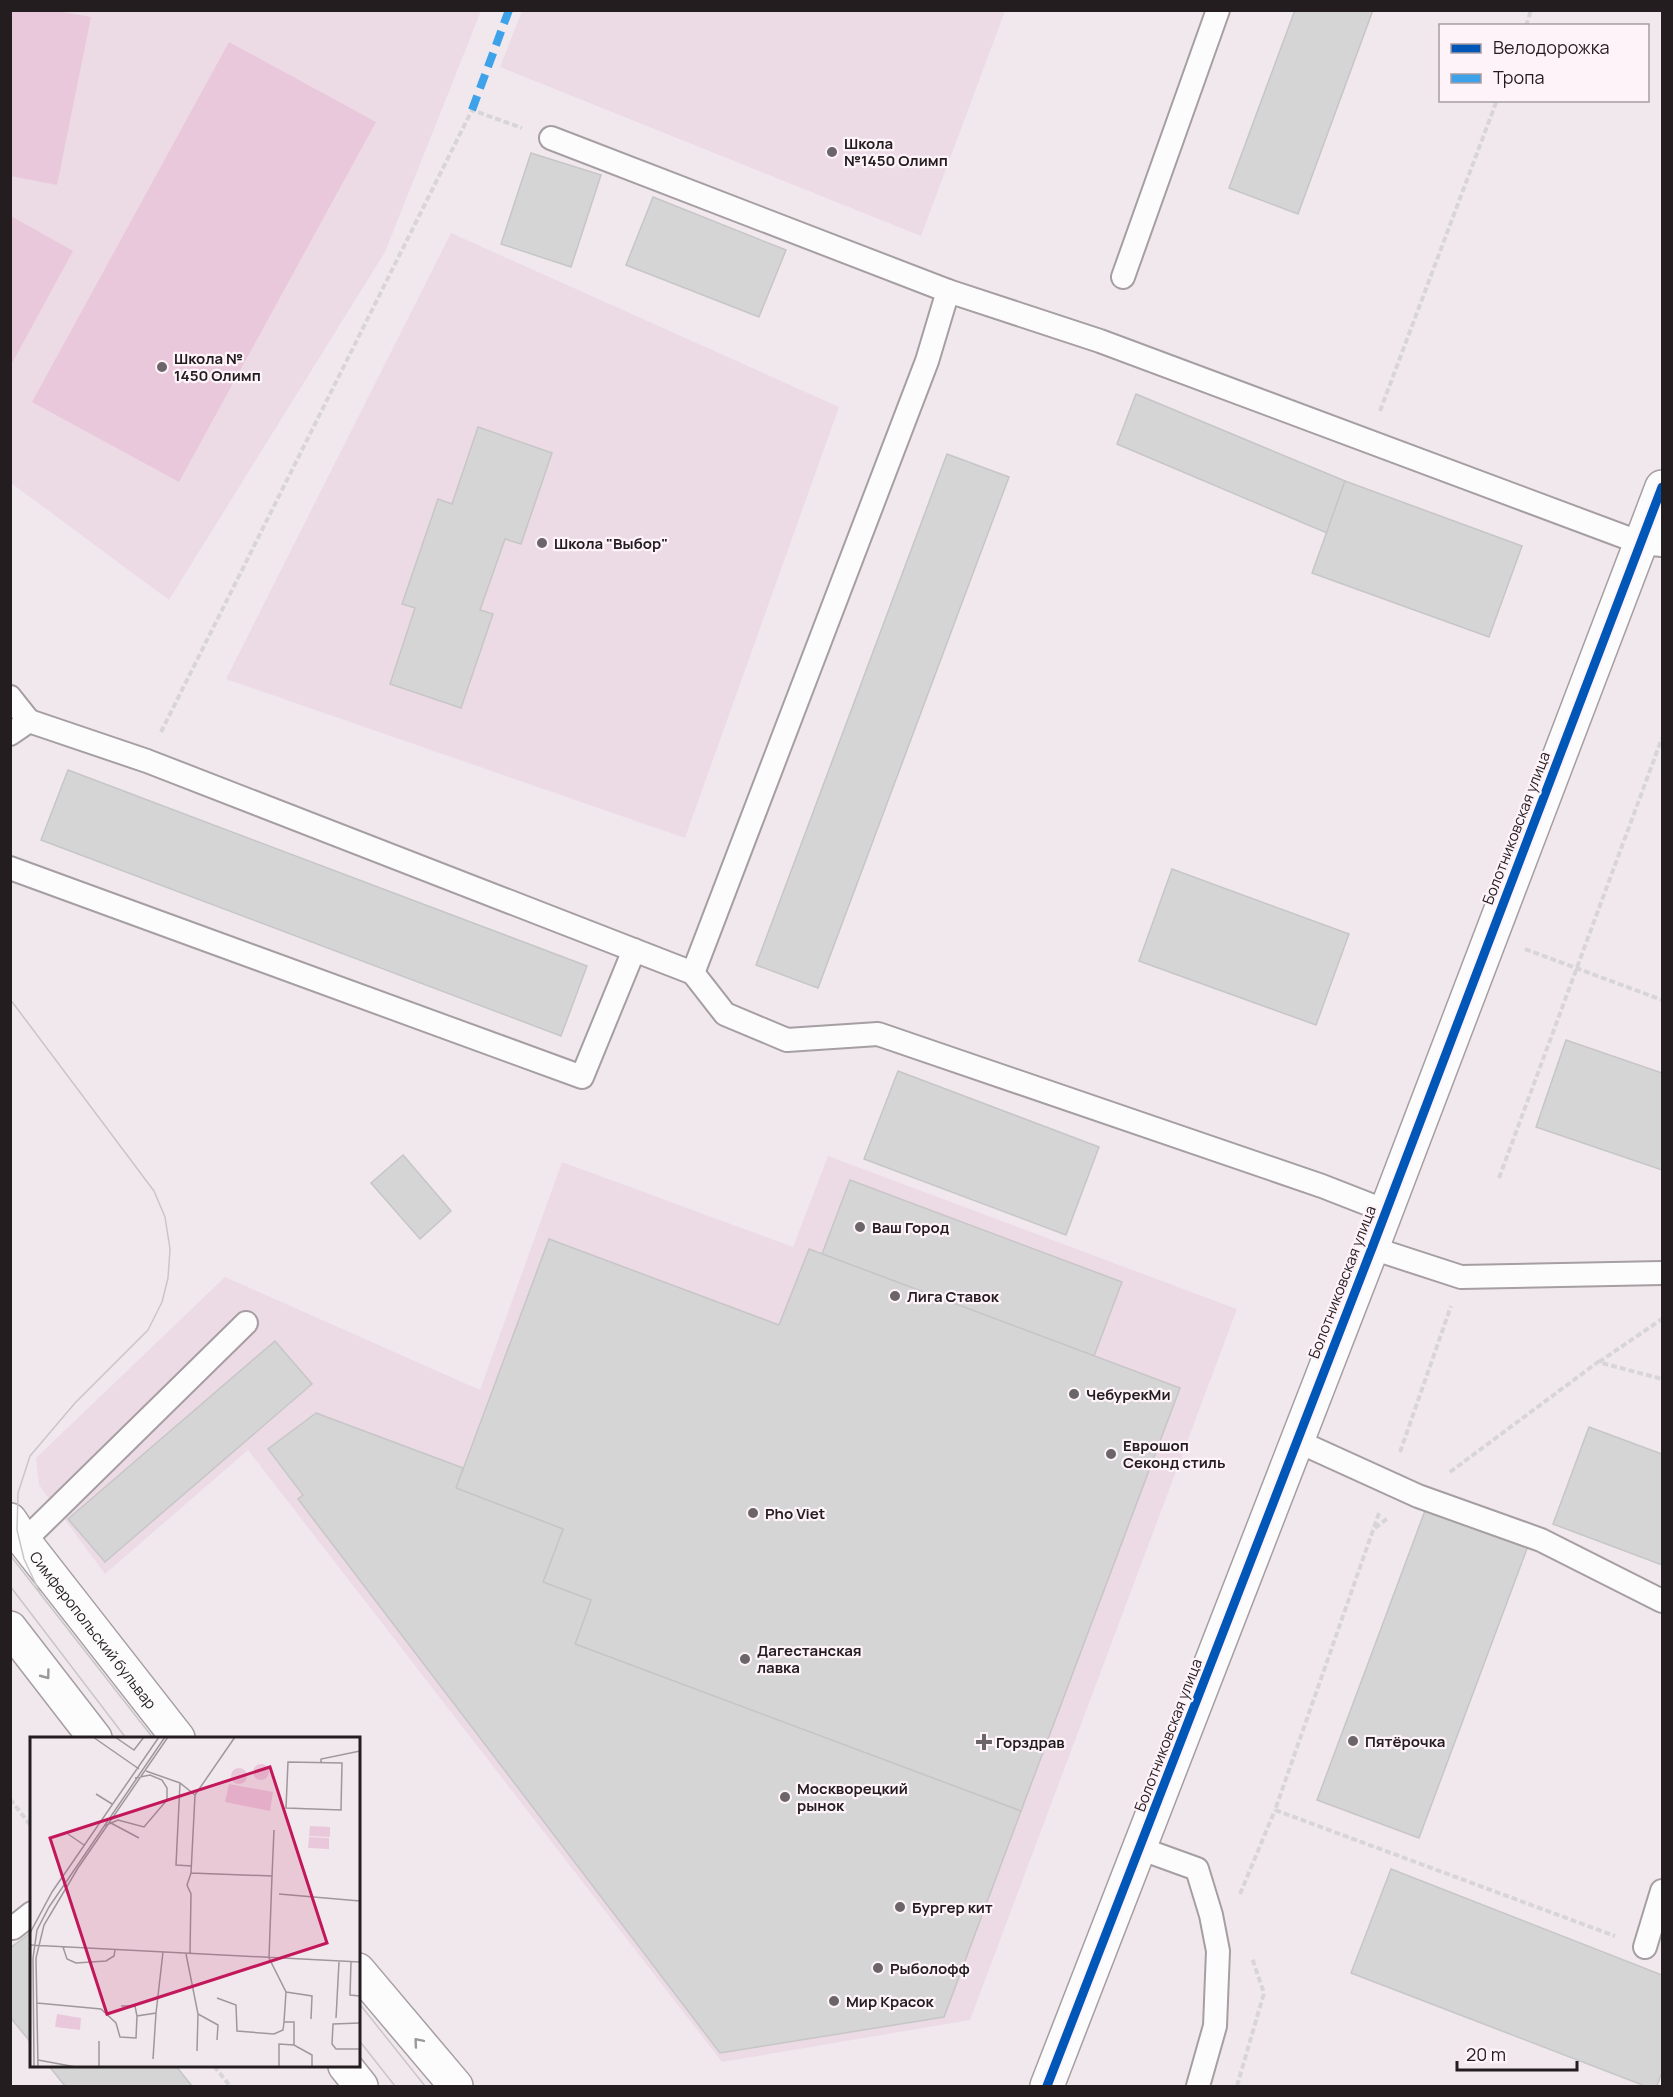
<svg xmlns="http://www.w3.org/2000/svg" width="1673" height="2097" font-family="Manrope,sans-serif">
  <style>
    .built { fill: #ecdbe5 }
    .green { fill: #eac8db }
    .building { fill: #d5d5d5; stroke: #c7c6c7; stroke-width: 1.5 }
    .lines { fill: none; stroke-linecap: round; stroke-linejoin: round }
    .lane-casing { stroke: #a59ea2; stroke-width: 26 }
    .secondary-casing { stroke: #a59ea2; stroke-width: 36 }
    .path { stroke: #d8d5d7; stroke-width: 4; stroke-dasharray: 6 3; stroke-linecap: butt }
    .lane { stroke: #fdfcfc; stroke-width: 22 }
    .secondary { stroke: #fdfcfc; stroke-width: 33 }
    .tram { stroke: #c9c6c8; stroke-width: 1.5 }
    .quiet { stroke: #3ea2ea; stroke-width: 8; stroke-dasharray: 15 8; stroke-linecap: butt }
    .cycleway-casing { stroke: #fef3f9; stroke-width: 13 }
    .cycleway { stroke: #0057b8; stroke-width: 9 }
    .oneway { stroke: #9b9899 }
    .poi-dot { fill: #6b6468; stroke: #fef3f9; stroke-width: 2 }
    .labels { text-anchor: middle; dominant-baseline: central; stroke-width: 4.5; stroke-linejoin: round; paint-order: stroke }
    .poi-label { font-size: 15px; font-weight: bold; fill: #231d20; stroke: #fef3f9; text-anchor: start }
    .street-label { font-size: 15px; fill: #231d20; stroke: #fef3f9 }
    .inset-road { fill: none; stroke: #9f979b; stroke-width: 1.5 }
    .view { fill: #c2185b; fill-opacity: 0.15; stroke: #c2185b; stroke-width: 3 }
    .inset-edge { fill: none; stroke: #231d20; stroke-width: 3 }
  </style>
  <rect width="100%" height="100%" fill="#f1e8ed"/>
  <!-- built -->
  <g class="built">
    <polygon points="11,11 481,11 385,252 169,600 11,483"/>
    <polygon points="522,11 522,10 1005,11 921,236 500,67"/>
    <polygon points="451,233 839,407 685,838 226,679"/>
    <polygon points="828,1156 1237,1309 970,2020 722,2062 248,1450 105,1574 39,1485 36,1458 225,1277 480,1390 562,1162 793,1247"/>
  </g>
  <!-- green -->
  <g class="green">
    <polygon points="10,11 58,11 91,17 57,185 11,176"/>
    <polygon points="229,42 376,122 179,482 32,402"/>
    <polygon points="11,216 73,251 11,365"/>
  </g>
  <!-- building -->
  <g class="building">
    <polygon points="1295,10 1373,10 1298,214 1229,188"/>
    <polygon points="531,153 601,175 571,267 501,244"/>
    <polygon points="653,197 786,250 759,317 626,265"/>
    <polygon points="1136,394 1345,481 1327,533 1117,444"/>
    <polygon points="478,427 552,453 521,544 505,539 480,610 493,614 461,708 390,684 415,608 402,604 438,499 452,504"/>
    <polygon points="947,454 1009,477 818,988 756,965"/>
    <polygon points="1345,481 1522,546 1489,637 1312,573"/>
    <polygon points="68,770 587,966 561,1036 41,840"/>
    <polygon points="1172,869 1349,934 1316,1025 1139,961"/>
    <polygon points="1566,1040 1662,1073 1662,1170 1536,1127"/>
    <polygon points="898,1071 1099,1147 1066,1235 864,1159"/>
    <polygon points="403,1155 451,1211 420,1239 371,1183"/>
    <polygon points="850,1180 1122,1282 1094,1356 822,1254"/>
    <polygon points="549,1239 779,1325 809,1249 1180,1388 1021,1811 575,1644 591,1600 543,1582 563,1529 456,1488"/>
    <polygon points="275,1341 312,1384 105,1562 68,1519"/>
    <polygon points="316,1413 463,1468 456,1488 563,1529 543,1582 591,1600 575,1644 1021,1811 944,2017 720,2053 298,1499 303,1495 268,1449"/>
    <polygon points="1589,1427 1662,1454 1662,1565 1553,1524"/>
    <polygon points="1426,1508 1528,1546 1419,1838 1317,1800"/>
    <polygon points="1391,1869 1662,1975 1662,2072 1657,2086 1645,2086 1351,1973"/>
    <polygon points="32,1932 32,2044 10,2017 10,1948"/>
    <polygon points="49,2066 176,2066 192,2086 65,2086"/>
  </g>
  <g class="lines">
    <!-- lane casing -->
    <g class="lane-casing">
      <g id="lane">
        <polyline points="551,138 948,291"/>
        <polyline points="1123,277 1218,10"/>
        <polyline points="10,697 29,721"/>
        <polyline points="10,734 29,721 147,761 693,973 927,361 948,291 1100,341 1641,543 1662,545"/>
        <polyline points="10,868 582,1077 634,950"/>
        <polyline points="693,973 725,1014 787,1040 878,1034 1322,1186 1386,1211"/>
        <polyline points="1372,1248 1461,1277 1662,1273"/>
        <polyline points="1297,1441 1418,1496 1541,1540 1662,1601"/>
        <polyline points="24,1541 246,1323"/>
        <polyline points="1139,1848 1197,1869 1211,1915 1218,1951 1215,2026 1198,2086"/>
        <polyline points="13,1928 32,1913"/>
        <polyline points="1645,1947 1662,1891"/>
      </g>
    </g>
    <!-- secondary casing -->
    <g class="secondary-casing">
      <g id="secondary">
        <path id="s1" d="M10,1520L24,1541L178,1738"/>
        <polyline points="10,1628 95,1738"/>
        <polyline points="358,1970 456,2086"/>
        <polyline points="345,2066 361,2086"/>
        <polyline points="1047,2086 1372,1248 1662,487"/>
      </g>
    </g>
    <!-- path -->
    <g class="path">
      <polyline points="1526,26 1531,10"/>
      <polyline points="1380,411 1497,100"/>
      <polyline points="161,732 472,110 522,128"/>
      <polyline points="1525,949 1662,1000"/>
      <polyline points="1499,1178 1662,738"/>
      <polyline points="1599,1362 1662,1319"/>
      <polyline points="1400,1452 1451,1306"/>
      <polyline points="1450,1472 1598,1362 1662,1379"/>
      <polyline points="1379,1513 1275,1810 1615,1936"/>
      <polyline points="1375,1528 1388,1518"/>
      <polyline points="10,1799 32,1827"/>
      <polyline points="1240,1894 1275,1810"/>
      <polyline points="214,2066 230,2086"/>
      <polyline points="1237,2086 1264,1993 1252,1958"/>
    </g>
    <!-- lane -->
    <use href="#lane" class="lane"/>
    <!-- secondary -->
    <use href="#secondary" class="secondary"/>
    <!-- tram -->
    <g class="tram">
      <polyline points="10,999 154,1191 165,1217 170,1249 168,1278 162,1302 148,1330 75,1403 30,1456 18,1493 17,1530 24,1559 41,1595"/>
      <polyline points="10,1555 153,1738"/>
      <polyline points="10,1586 126,1738"/>
      <polyline points="358,2002 425,2086"/>
      <polyline points="358,2039 395,2086"/>
    </g>
    <!-- quiet -->
    <polyline class="quiet" points="472,110 509,10"/>
    <!-- cycleway casing -->
    <g class="cycleway-casing">
      <polyline id="cycleway" points="1047,2086 1372,1248 1662,487"/>
    </g>
    <!-- cycleway -->
    <use href="#cycleway" class="cycleway"/>
  </g>
  <!-- one-way arrows -->
  <defs><path id="oneway-chevron" d="M-2-3.5L2.5 0L-2 3.5" fill="none" stroke-width="1.6" stroke-linecap="round" stroke-linejoin="round" transform="scale(1.5)"/></defs>
  <g class="oneway">
    <use href="#oneway-chevron" transform="translate(46 1675) rotate(53)"/>
    <use href="#oneway-chevron" transform="translate(418 2042) rotate(-130)"/>
  </g>
  <!-- markers -->
  <g class="poi-dot">
    <circle cx="832" cy="152" r="6"/>
    <circle cx="162" cy="367" r="6"/>
    <circle cx="542" cy="543" r="6"/>
    <circle cx="860" cy="1227" r="6"/>
    <circle cx="895" cy="1296" r="6"/>
    <circle cx="1074" cy="1394" r="6"/>
    <circle cx="1111" cy="1454" r="6"/>
    <circle cx="753" cy="1513" r="6"/>
    <circle cx="745" cy="1659" r="6"/>
    <circle cx="1353" cy="1741" r="6"/>
    <path d="M981 1733h6v6h6v6h-6v6h-6v-6h-6v-6h6z"/>
    <circle cx="785" cy="1797" r="6"/>
    <circle cx="900" cy="1907" r="6"/>
    <circle cx="878" cy="1968" r="6"/>
    <circle cx="834" cy="2001" r="6"/>
  </g>
  <g class="labels">
    <!-- poi labels -->
    <g class="poi-label">
      <text x="844" y="143">Школа<tspan x="844" dy="17">№1450 Олимп</tspan></text>
      <text x="174" y="358">Школа №<tspan x="174" dy="17">1450 Олимп</tspan></text>
      <text x="554" y="543">Школа "Выбор"</text>
      <text x="872" y="1227">Ваш Город</text>
      <text x="907" y="1296">Лига Ставок</text>
      <text x="1086" y="1394">ЧебурекМи</text>
      <text x="1123" y="1445">Еврошоп<tspan x="1123" dy="17">Секонд стиль</tspan></text>
      <text x="765" y="1513">Pho Viet</text>
      <text x="757" y="1650">Дагестанская<tspan x="757" dy="17">лавка</tspan></text>
      <text x="1365" y="1741">Пятёрочка</text>
      <text x="996" y="1742">Горздрав</text>
      <text x="797" y="1788">Москворецкий<tspan x="797" dy="17">рынок</tspan></text>
      <text x="912" y="1907">Бургер кит</text>
      <text x="890" y="1968">Рыболофф</text>
      <text x="846" y="2001">Мир Красок</text>
    </g>
    <!-- street labels -->
    <g class="street-label">
      <text transform="translate(1516 828) rotate(-69)">Болотниковская улица</text>
      <text transform="translate(1342 1282) rotate(-69)">Болотниковская улица</text>
      <text stroke="none"><textPath href="#s1" startOffset="138">Симферопольский бульвар</textPath></text>
      <text transform="translate(1168 1735) rotate(-69)">Болотниковская улица</text>
    </g>
  </g>
  <!-- overview -->
  <g transform="translate(30 1737)">
    <rect width="330" height="330" fill="#f1e8ed"/>
    <path d="M223 35a8 8 0 1 1 16 0a8 8 0 1 1-16 0ZM201 39a8 8 0 1 1 16 0a8 8 0 1 1-16 0ZM199,47L243,55L240,74L195,65ZM280,89L300,90V100L279,99ZM279,100L299,101V112L278,111ZM27,277L51,281L50,293L25,290Z" fill="#eac8db"/>
    <path class="inset-road" d="M63,0L109,32M85,0L104,13L114,0M258,25L312,26L311,73L256,71ZM291,26V22L330,14M116,34L150,46L165,58L161,136L242,139L239,221L256,255L254,285H264V308M150,46L146,128L162,129M66,57L82,67M165,58L205,0M79,85L109,101M74,89L88,83L114,90L137,63V51L132,43L120,38L105,41M38,97L54,108M242,139L244,93M249,157L330,164M0,196L22,155L129,0M0,208L330,225M33,210L37,222L46,226L76,224L84,219L85,213M156,217L168,277L188,288L187,303M160,217L161,157L157,148L161,136M321,225L320,258L330,259M256,255L282,259L281,282M187,261L206,268L207,294L244,297L253,293L254,285M7,266L71,272L86,286L90,300L106,301L107,279L126,276L133,215M91,269H105L107,279M306,281L309,225M330,286L303,287L302,307L306,312H330M167,314L168,277M123,322L126,276M8,323L46,330M4,330L3,221L7,193L19,170L135,0M8,330L6,221L14,188L48,131L138,0M69,330V304M249,330V307L264,308L282,318V330"/>
    <path class="view" d="M240,30L297,206L77,277L20,101Z"/>
    <rect width="330" height="330" class="inset-edge"/>
  </g>
  <!-- border -->
  <rect width="1673" height="2097" fill="none" stroke="#231d20" stroke-width="24"/>
  <!-- legend -->
  <rect x="1439" y="24" width="210" height="78" fill="#fef3f9" stroke="#a69da2" stroke-width="1.5"/>
  <rect x="1451" y="44" width="30" height="9" fill="#0057b8" stroke="#a69da2" stroke-width="1.5"/>
  <text x="1493" y="54" font-size="18" fill="#231d20">Велодорожка</text>
  <rect x="1451" y="74" width="30" height="9" fill="#3ea2ea" stroke="#a69da2" stroke-width="1.5"/>
  <text x="1493" y="84" font-size="18" fill="#231d20">Тропа</text>
  <!-- scale -->
  <path d="M1457 2061v9h120v-9" fill="none" stroke="#231d20" stroke-width="3"/>
  <text x="1466" y="2061" font-size="18" fill="#231d20" stroke="#fef3f9" stroke-width="4.5" paint-order="stroke">20 m</text>
</svg>
